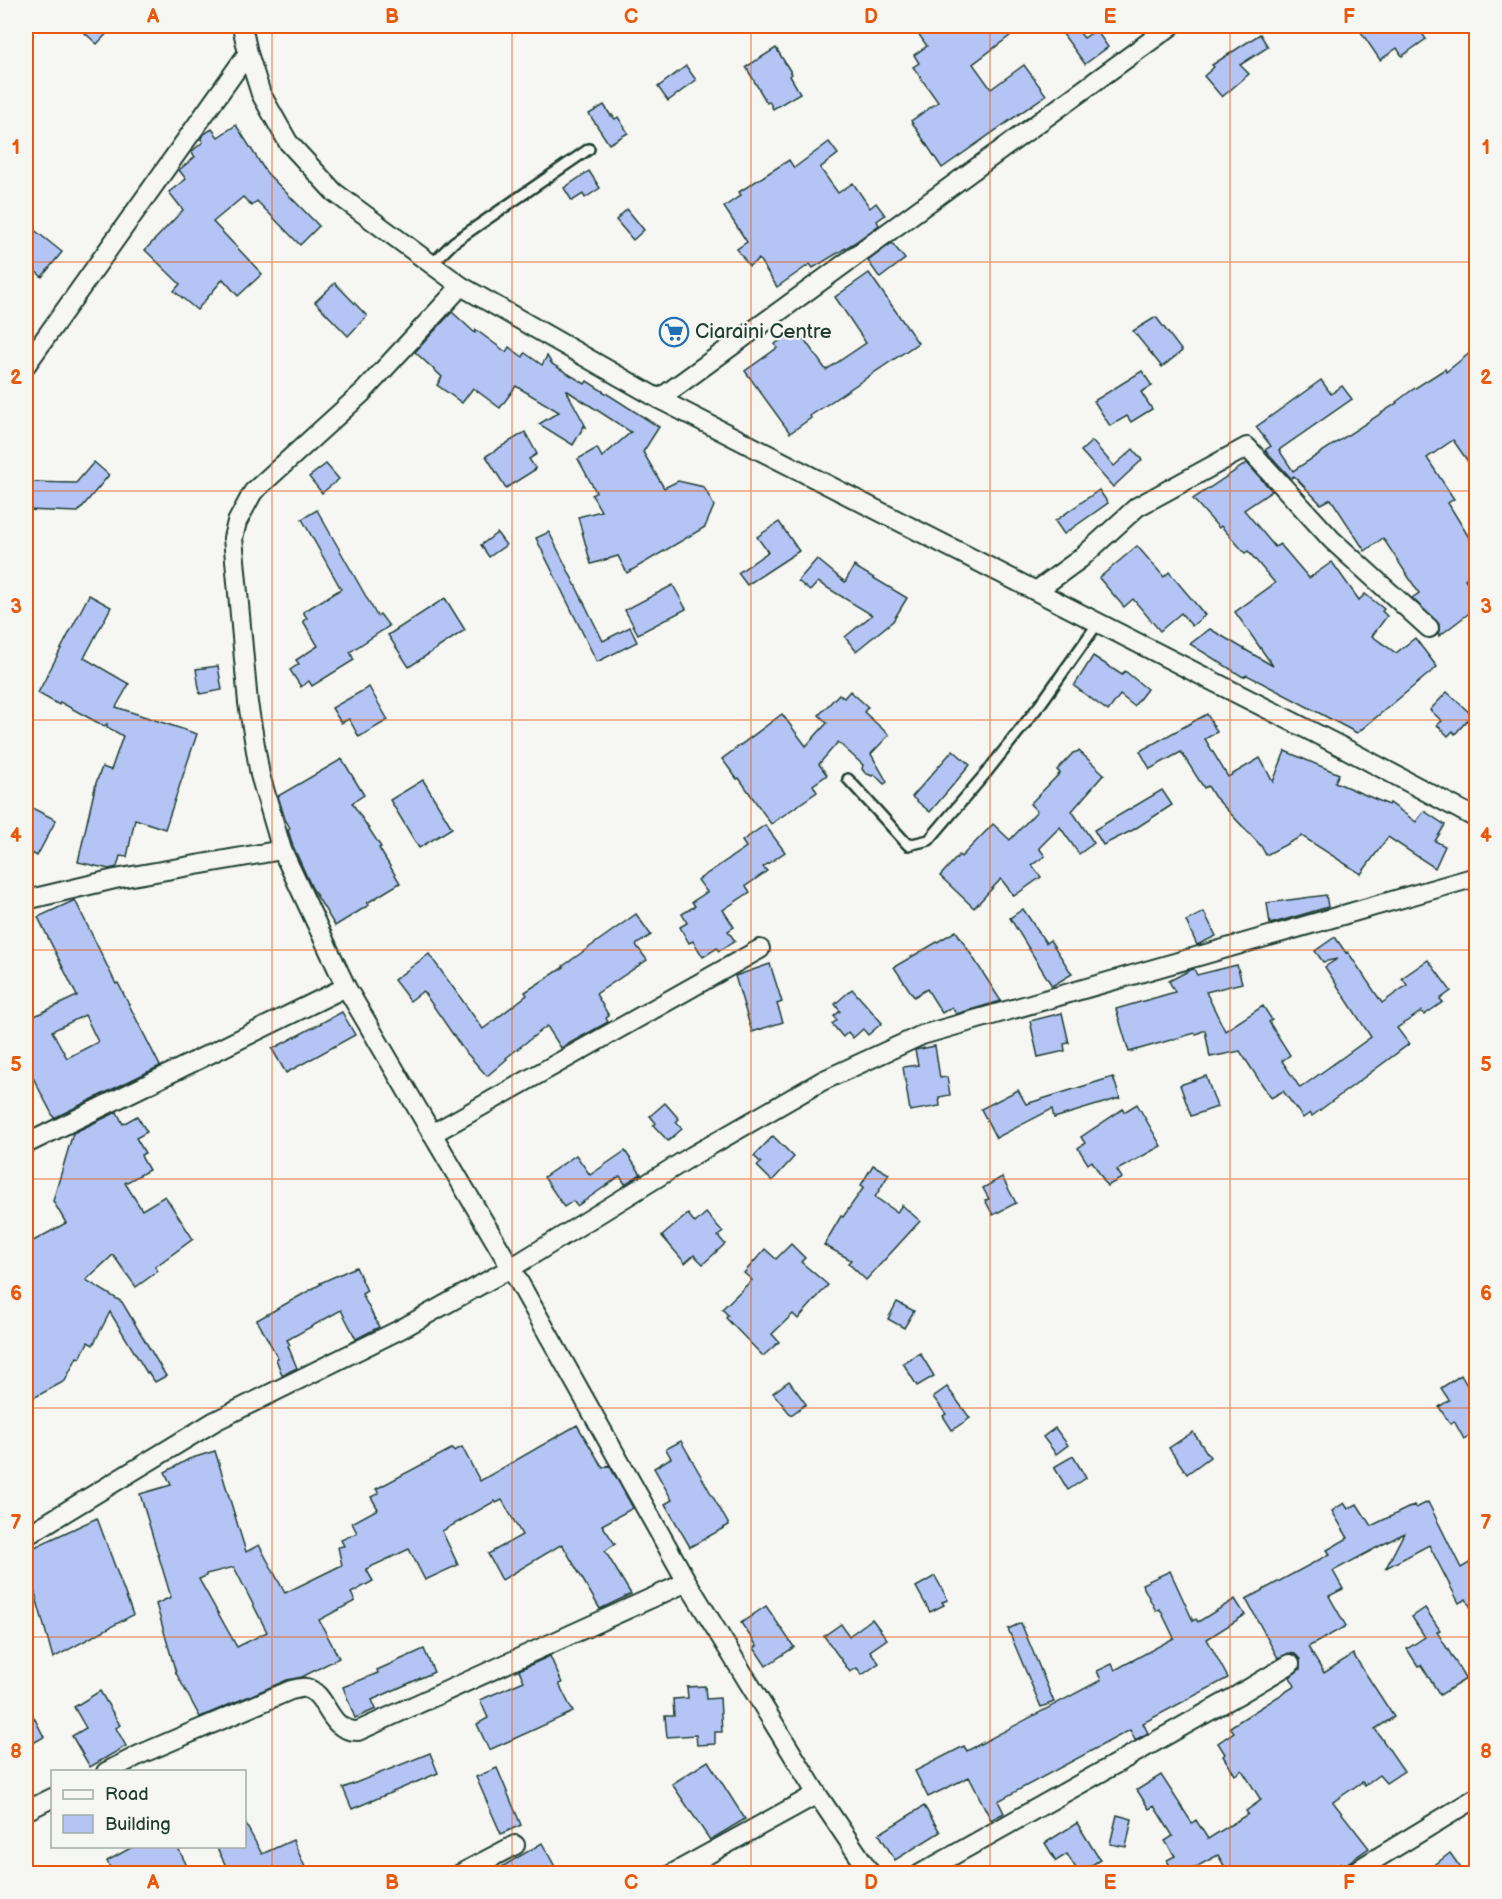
<svg xmlns="http://www.w3.org/2000/svg" width="1502" height="1899" font-family="'Balsamiq Sans',sans-serif">
  <style>
    .building { fill: #b4c5f5; stroke: #1f3d34; stroke-width: 1.5; fill-rule: evenodd }
    .lines { fill: none; stroke-linecap: round; stroke-linejoin: round }
    .service-casing { stroke: #1f3d34; stroke-width: 14 }
    .minor-casing { stroke: #1f3d34; stroke-width: 22 }
    .service { stroke: #f6f6f2; stroke-width: 9 }
    .minor { stroke: #f6f6f2; stroke-width: 18 }
    .grid { fill: none; stroke: #e8590c; stroke-width: 1.5; stroke-opacity: 0.55 }
    .labels { text-anchor: middle; dominant-baseline: central; stroke-width: 4.5; stroke-linejoin: round; paint-order: stroke }
    .poi-label { font-size: 20px; fill: #1f3d34; stroke: #f6f6f2; text-anchor: start }
    .neatline { fill: none; stroke: #e8590c; stroke-width: 2 }
    .grid-label { font-size: 20px; text-anchor: middle; font-weight: bold; fill: #e8590c }
  </style>
  <rect width="100%" height="100%" fill="#f6f6f2"/>
  <filter id="ink" filterUnits="userSpaceOnUse"><feTurbulence type="fractalNoise" baseFrequency=".0167" numOctaves="2"/><feDisplacementMap in="SourceGraphic" scale="12" xChannelSelector="R" yChannelSelector="G"/><feConvolveMatrix kernelMatrix="1 2 1 2 8 2 1 2 1" color-interpolation-filters="sRGB"/></filter>
  <g filter="url(#ink)">
    <!-- building -->
    <g class="building">
      <polygon points="77,26 114,26 97,44"/>
      <polygon points="913,26 1023,26 973,64 991,89 1024,65 1046,95 942,168 911,121 938,102 913,67 919,63 914,55 927,46"/>
      <polygon points="1057,26 1074,26 1084,38 1096,30 1108,47 1085,64"/>
      <polygon points="1357,26 1417,26 1426,39 1402,56 1397,48 1380,60"/>
      <polygon points="1260,34 1268,47 1240,65 1249,74 1222,97 1204,76 1214,67 1212,65"/>
      <polygon points="776,48 792,74 790,76 800,93 773,109 769,101 767,103 746,67"/>
      <polygon points="686,66 696,80 668,101 658,87"/>
      <polygon points="604,105 611,116 612,115 615,119 618,117 628,133 609,144 589,114"/>
      <polygon points="236,125 266,172 319,226 300,245 257,201 252,206 243,197 213,222 262,274 238,296 223,279 197,310 174,291 180,284 145,250 183,210 169,192 186,179 179,170 195,157 191,152 203,142 201,139 204,134 212,129 218,137"/>
      <polygon points="829,142 838,154 820,168 838,193 853,183 870,208 876,203 885,215 877,221 879,225 854,243 813,268 810,264 777,287 759,259 749,266 737,249 747,242 724,207 741,195 739,192 789,160 794,168"/>
      <polygon points="589,171 600,188 585,198 583,194 572,201 564,188"/>
      <polygon points="627,209 644,230 633,240 616,220"/>
      <polygon points="32,228 62,252 42,277 26,263 26,236"/>
      <polygon points="892,243 905,259 880,278 868,261"/>
      <polygon points="869,273 918,343 810,416 811,418 790,433 745,371 777,348 775,344 797,329 826,370 866,343 835,297"/>
      <polygon points="335,283 367,316 348,336 315,302"/>
      <polygon points="452,312 475,333 476,330 506,352 509,347 523,357 525,353 542,365 547,356 552,364 585,384 587,381 659,427 643,452 664,488 678,481 704,487 714,506 705,527 627,573 618,556 591,564 578,517 601,511 592,495 596,492 578,459 597,448 602,457 631,432 566,390 586,427 584,426 573,445 539,424 559,412 516,386 500,408 473,388 462,403 437,385 442,377 415,352"/>
      <polygon points="1156,317 1182,351 1162,367 1133,331"/>
      <polygon points="1476,348 1476,473 1453,440 1427,458 1454,499 1448,503 1476,549 1476,571 1465,579 1476,594 1476,608 1439,636 1439,624 1412,598 1419,593 1383,538 1365,551 1331,499 1321,504 1294,476 1291,478 1265,450 1271,446 1256,427 1321,380 1331,394 1342,386 1352,399 1279,450 1293,471 1397,403 1396,402 1412,390 1445,369 1446,372"/>
      <polygon points="1142,371 1152,386 1141,392 1152,409 1131,422 1127,416 1110,426 1094,401"/>
      <polygon points="525,432 537,454 529,459 536,469 506,488 486,456"/>
      <polygon points="1092,441 1114,466 1133,449 1142,460 1113,487 1081,451"/>
      <polygon points="94,462 109,475 78,512 26,510 26,482 76,483"/>
      <polygon points="1247,463 1272,491 1244,510 1275,547 1280,544 1309,578 1332,562 1359,600 1365,594 1384,609 1382,611 1387,616 1372,636 1396,653 1415,638 1437,667 1357,733 1247,675 1243,677 1190,644 1210,629 1273,666 1235,612 1275,583 1248,551 1245,553 1221,526 1219,528 1193,499"/>
      <polygon points="326,464 339,479 322,493 309,477"/>
      <polygon points="1099,490 1108,503 1064,534 1055,521"/>
      <polygon points="317,510 377,616 380,614 389,626 350,652 354,660 312,686 309,681 301,687 290,670 299,664 296,660 318,646 303,621 307,618 303,612 341,589 302,519"/>
      <polygon points="779,522 799,551 747,585 738,573 768,552 757,537"/>
      <polygon points="549,532 603,641 630,627 637,642 597,662 536,538"/>
      <polygon points="497,533 506,545 489,557 481,545"/>
      <polygon points="1137,546 1164,577 1169,572 1205,615 1192,626 1181,613 1160,631 1133,599 1124,607 1099,578"/>
      <polygon points="817,559 845,582 854,566 907,598 893,621 856,651 845,637 872,615 818,582 810,591 798,581"/>
      <polygon points="673,585 686,609 638,634 625,610"/>
      <polygon points="89,595 111,607 84,658 129,684 116,707 197,734 165,829 135,819 127,857 120,856 117,867 109,869 78,862 96,783 102,767 111,770 123,736 107,727 107,724 104,726 60,702 59,705 38,693"/>
      <polygon points="445,598 465,630 409,667 388,635"/>
      <polygon points="1093,656 1122,675 1125,671 1147,689 1134,706 1120,695 1108,711 1074,686"/>
      <polygon points="218,666 222,690 200,694 196,669"/>
      <polygon points="369,687 388,720 359,737 349,719 341,723 332,708"/>
      <polygon points="850,691 868,707 864,712 889,735 871,754 887,782 884,784 874,774 872,776 865,773 862,769 863,765 838,742 819,764 827,775 813,785 817,792 771,824 739,778 737,779 722,759 782,714 806,746 827,723 819,715 839,694 844,698"/>
      <polygon points="1447,692 1472,715 1455,734 1453,731 1448,736 1437,725 1442,721 1430,710"/>
      <polygon points="1207,714 1217,732 1205,739 1228,777 1260,758 1273,782 1285,751 1339,774 1335,782 1389,805 1390,803 1416,822 1424,811 1445,825 1435,841 1445,846 1435,868 1388,837 1361,874 1302,836 1266,855 1261,846 1214,796 1208,786 1204,788 1181,752 1150,769 1140,751"/>
      <polygon points="953,750 970,765 930,812 912,797"/>
      <polygon points="1079,751 1104,774 1072,811 1094,843 1079,854 1060,827 1039,848 1045,856 1032,865 1041,877 1014,896 1001,879 974,908 940,876 959,855 961,857 993,824 1010,840 1037,811 1030,804 1060,773 1057,770 1073,753"/>
      <polygon points="342,759 364,795 352,803 381,847 379,848 400,883 367,903 369,905 335,926 312,888 293,846 288,830 290,828 285,819 278,796"/>
      <polygon points="423,780 452,828 419,848 390,800"/>
      <polygon points="1162,790 1172,805 1133,830 1103,845 1094,830"/>
      <polygon points="26,805 56,820 37,856 26,850"/>
      <polygon points="765,825 785,852 763,867 767,871 746,886 750,892 723,910 734,927 728,931 735,941 719,951 717,948 703,957 693,941 689,943 680,927 687,923 682,914 695,906 692,902 707,892 698,880 746,847 742,841"/>
      <polygon points="1326,895 1328,907 1270,924 1267,903"/>
      <path d="M75,900L116,984L118,983L160,1066L54,1118L26,1064V1020L77,996L38,917ZM85,1015L98,1042L67,1058L52,1031Z"/>
      <polygon points="1023,909 1046,943 1050,940 1072,974 1052,986 1010,918"/>
      <polygon points="1204,912 1216,936 1197,945 1186,921"/>
      <polygon points="636,914 651,935 636,945 647,960 596,994 609,1016 606,1018 608,1022 561,1048 547,1026 506,1058 507,1059 487,1076 463,1049 423,991 410,1001 394,980 429,954 483,1029 527,995 525,992 564,967 563,966"/>
      <polygon points="956,931 1001,1001 956,1014 952,1007 942,1013 927,989 914,997 894,967"/>
      <polygon points="1335,937 1346,953 1348,952 1382,1003 1407,985 1402,978 1428,960 1451,991 1440,999 1443,1002 1424,1015 1422,1011 1397,1028 1409,1044 1312,1116 1310,1113 1303,1118 1283,1091 1271,1098 1240,1051 1210,1057 1205,1030 1196,1034 1195,1033 1129,1052 1116,1009 1175,992 1169,981 1190,970 1194,969 1197,975 1237,965 1242,983 1206,992 1225,1031 1263,1006 1272,1020 1269,1022 1290,1055 1282,1061 1300,1088 1371,1037 1325,967 1337,959 1323,962 1315,951"/>
      <polygon points="770,964 782,1002 777,1004 783,1022 752,1032 735,976"/>
      <polygon points="852,989 882,1023 868,1035 863,1029 853,1038 848,1032 843,1037 832,1024 837,1020 834,1016 840,1011 835,1004"/>
      <polygon points="342,1012 355,1035 286,1073 272,1049"/>
      <polygon points="1062,1013 1069,1043 1064,1044 1065,1051 1038,1057 1030,1021"/>
      <polygon points="935,1046 940,1078 947,1077 950,1095 939,1097 940,1106 910,1111 903,1067 918,1065 915,1050"/>
      <polygon points="1206,1076 1217,1107 1191,1116 1180,1085"/>
      <polygon points="1113,1077 1120,1098 1054,1118 1052,1109 996,1138 981,1109 1018,1090 1026,1104"/>
      <polygon points="665,1103 679,1119 676,1122 682,1129 668,1141 653,1125 656,1123 650,1116"/>
      <polygon points="1137,1104 1161,1146 1117,1170 1122,1178 1107,1186 1092,1161 1088,1164 1078,1148 1085,1143 1081,1137 1123,1109 1124,1112"/>
      <polygon points="117,1112 123,1124 137,1116 147,1132 136,1138 145,1153 141,1155 142,1158 149,1170 125,1183 142,1210 165,1196 193,1239 155,1267 158,1271 136,1287 113,1255 86,1280 122,1302 166,1376 155,1382 148,1372 147,1373 110,1312 93,1345 88,1342 80,1358 77,1357 65,1381 26,1402 26,1245 66,1223 53,1201 73,1133"/>
      <polygon points="773,1136 794,1157 772,1181 757,1166 761,1163 754,1156"/>
      <polygon points="625,1151 641,1174 625,1184 620,1176 577,1206 573,1201 564,1207 544,1177 576,1155 590,1175"/>
      <polygon points="873,1165 889,1174 875,1197 897,1212 902,1205 920,1221 866,1280 848,1263 851,1260 824,1245 841,1216 843,1217 864,1187 861,1185"/>
      <polygon points="1002,1177 1016,1203 993,1215 985,1200 989,1199 983,1188"/>
      <polygon points="706,1213 723,1232 718,1236 725,1244 703,1264 694,1255 685,1263 662,1236 688,1214 695,1223"/>
      <polygon points="791,1244 805,1258 801,1262 828,1285 798,1319 793,1314 772,1334 779,1342 763,1356 726,1318 728,1315 722,1309 752,1280 744,1273 765,1249 776,1259"/>
      <polygon points="356,1267 367,1291 362,1294 379,1327 356,1339 341,1310 287,1340 290,1345 288,1346 297,1368 282,1375 276,1359 278,1358 257,1320 321,1284 320,1283"/>
      <polygon points="897,1302 914,1311 904,1328 888,1319"/>
      <polygon points="920,1353 934,1376 917,1386 903,1363"/>
      <polygon points="1461,1375 1476,1401 1476,1408 1471,1411 1476,1420 1476,1432 1464,1439 1454,1421 1450,1424 1439,1407 1449,1400 1441,1388"/>
      <polygon points="789,1381 806,1404 791,1415 773,1393"/>
      <polygon points="947,1387 970,1418 952,1430 943,1416 946,1414 933,1397"/>
      <path d="M577,1425L603,1468L609,1465L633,1508L602,1525L615,1544L605,1551L631,1594L600,1609L562,1544L502,1580L488,1554L522,1535L502,1500L496,1503L495,1501L442,1531L458,1565L425,1580L409,1549L366,1569L373,1581L351,1593L355,1601L319,1620L339,1658L302,1677L287,1680L200,1717L176,1673L156,1604L171,1597L140,1494L171,1485L165,1472L189,1459L215,1451L246,1552L259,1545L285,1593L342,1565L338,1547L344,1546L341,1540L357,1533L352,1523L378,1509L371,1497L379,1493L376,1489L453,1448L454,1451L462,1447L480,1481ZM234,1567L267,1632L237,1647L199,1579L206,1576V1574Z"/>
      <polygon points="1055,1428 1068,1445 1056,1454 1043,1437"/>
      <polygon points="1193,1432 1210,1457 1187,1474 1169,1448"/>
      <polygon points="681,1441 729,1525 690,1547 665,1504 672,1500 654,1468 671,1458 666,1449"/>
      <polygon points="1073,1456 1086,1478 1068,1490 1054,1467"/>
      <polygon points="1428,1502 1461,1568 1476,1559 1476,1617 1466,1599 1459,1603 1429,1545 1386,1568 1404,1533 1333,1571 1343,1589 1329,1596 1346,1626 1308,1647 1324,1673 1353,1654 1394,1717 1375,1729 1404,1771 1386,1783 1379,1775 1365,1785 1362,1782 1333,1802 1369,1848 1343,1866 1341,1863 1327,1874 1229,1874 1218,1855 1183,1874 1174,1874 1167,1860 1175,1856 1165,1841 1173,1836 1154,1806 1149,1809 1137,1790 1161,1775 1192,1823 1196,1820 1208,1839 1248,1814 1246,1811 1261,1800 1242,1770 1235,1775 1223,1756 1225,1754 1218,1743 1234,1732 1230,1727 1295,1686 1290,1677 1300,1669 1300,1659 1295,1654 1289,1653 1278,1658 1246,1599 1330,1554 1327,1550 1348,1538 1332,1511 1344,1503 1348,1509 1357,1504 1371,1526 1414,1505 1416,1508"/>
      <polygon points="97,1518 133,1615 53,1658 33,1586 26,1589 26,1551"/>
      <polygon points="1170,1571 1193,1621 1196,1619 1198,1622 1235,1599 1245,1615 1207,1639 1228,1678 1143,1723 1148,1733 1139,1738 1135,1740 1130,1730 998,1801 1004,1813 991,1820 969,1777 928,1797 915,1771 964,1746 967,1751 1101,1680 1097,1671 1112,1664 1115,1670 1174,1638 1160,1609 1156,1611 1142,1584"/>
      <polygon points="935,1576 948,1600 942,1602 944,1605 930,1612 916,1587"/>
      <polygon points="766,1606 794,1647 766,1666 754,1648 757,1646 741,1623"/>
      <polygon points="1425,1608 1440,1630 1437,1632 1466,1679 1440,1695 1421,1665 1418,1666 1407,1649 1425,1637 1412,1617"/>
      <polygon points="872,1619 887,1639 870,1651 879,1663 862,1675 857,1668 850,1672 824,1636 841,1624 849,1636"/>
      <polygon points="1021,1623 1054,1702 1041,1707 1008,1629"/>
      <polygon points="424,1649 434,1672 372,1700 376,1709 355,1718 343,1687 378,1673 377,1670"/>
      <polygon points="550,1656 562,1683 559,1684 573,1712 489,1750 477,1724 488,1718 480,1700 524,1681 519,1670"/>
      <polygon points="705,1686 706,1699 720,1698 722,1732 715,1732 715,1744 697,1745 696,1735 667,1737 665,1716 674,1716 673,1699 688,1698 687,1687"/>
      <polygon points="100,1691 120,1725 116,1728 126,1746 90,1767 72,1736 86,1728 74,1707"/>
      <polygon points="26,1702 44,1737 26,1747"/>
      <polygon points="430,1753 438,1773 352,1809 343,1788"/>
      <polygon points="708,1761 745,1819 710,1840 672,1784"/>
      <polygon points="497,1768 521,1825 501,1834 476,1777"/>
      <polygon points="924,1806 940,1832 895,1860 879,1834"/>
      <polygon points="1117,1815 1132,1819 1126,1847 1110,1844"/>
      <polygon points="244,1821 262,1854 293,1840 308,1874 230,1874 216,1846 244,1846"/>
      <polygon points="1077,1823 1100,1860 1079,1873 1067,1854 1056,1861 1045,1843"/>
      <polygon points="542,1843 559,1874 490,1874"/>
      <polygon points="134,1846 177,1846 191,1874 113,1874 107,1861"/>
      <polygon points="1450,1853 1465,1874 1423,1874"/>
    </g>
    <g class="lines">
      <!-- service casing -->
      <g class="service-casing">
        <g id="service">
          <polyline points="432,264 454,242 589,149"/>
          <polyline points="848,779 908,845 929,840 986,773 1042,702 1098,623"/>
        </g>
      </g>
      <!-- minor casing -->
      <g class="minor-casing">
        <g id="minor">
          <polyline points="242,26 248,53 261,94 288,142 334,192 461,286 659,399 1346,749 1476,818"/>
          <polyline points="461,286 362,393 253,492 237,522 233,538 248,703 260,775 282,850 346,987 511,1268 687,1582 817,1794 871,1874"/>
          <polyline points="26,365 248,53"/>
          <polyline points="659,399 1171,26"/>
          <polyline points="1036,591 1080,559 1137,507 1247,447 1332,540 1429,628"/>
          <polyline points="26,900 115,879 282,850"/>
          <polyline points="432,1134 760,949"/>
          <polyline points="26,1144 346,987"/>
          <polyline points="26,1536 215,1421 401,1329 511,1268 692,1156 822,1081 922,1035 1476,877"/>
          <path d="M106,1772L141,1754L291,1690C296,1689 302,1687 306,1688C329,1694 326,1731 358,1731L687,1582"/>
          <polyline points="26,1811 52,1798"/>
          <polyline points="460,1874 515,1845"/>
          <polyline points="672,1874 817,1794"/>
          <polyline points="920,1874 1238,1695 1290,1664"/>
          <polyline points="1351,1874 1476,1798"/>
        </g>
      </g>
      <!-- service -->
      <use href="#service" class="service"/>
      <!-- minor -->
      <use href="#minor" class="minor"/>
    </g>
  </g>
  <!-- grid -->
  <path class="grid" d="M272,26V1874M512,26V1874M751,26V1874M990,26V1874M1230,26V1874M26,262H1476M26,491H1476M26,720H1476M26,950H1476M26,1179H1476M26,1408H1476M26,1637H1476"/>
  <!-- icons -->
  <defs>
    <g id="supermarket-ring" transform="scale(1.5)"><circle r="9.5" fill="#f6f6f2" stroke="#1f6fb2" stroke-width="1.5"/><path d="M-6-5.5h2.5l.6 2H6L4.5 2H-2.5L-4.4-4H-6ZM-1.5 3.2a1.3 1.3 0 1 0 .1 0ZM3 3.2a1.3 1.3 0 1 0 .1 0Z" fill="#1f6fb2"/></g>
  </defs>
  <g fill-rule="evenodd">
    <use href="#supermarket-ring" x="674" y="332"/>
  </g>
  <g class="labels">
    <!-- poi labels -->
    <g class="poi-label">
      <text x="695" y="332">Ciaraini Centre</text>
    </g>
  </g>
  <!-- margin -->
  <rect width="1502" height="1899" fill="none" stroke="#f6f6f2" stroke-width="66"/>
  <!-- legend -->
  <rect x="51" y="1770" width="195" height="78" fill="#f6f6f2" stroke="#a0aca6" stroke-width="1.5"/>
  <rect x="63" y="1790" width="30" height="9" fill="#f6f6f2" stroke="#a0aca6" stroke-width="1.5"/>
  <text x="105" y="1800" font-size="18" fill="#1f3d34">Road</text>
  <rect x="63" y="1815" width="30" height="18" fill="#b4c5f5" stroke="#a0aca6" stroke-width="1.5"/>
  <text x="105" y="1830" font-size="18" fill="#1f3d34">Building</text>
  <rect x="33" y="33" width="1436" height="1833" class="neatline"/>
  <g class="grid-label">
    <text x="153" y="23">A</text>
    <text x="392" y="23">B</text>
    <text x="631" y="23">C</text>
    <text x="871" y="23">D</text>
    <text x="1110" y="23">E</text>
    <text x="1349" y="23">F</text>
    <text x="16" y="154">1</text>
    <text x="1486" y="154">1</text>
    <text x="16" y="384">2</text>
    <text x="1486" y="384">2</text>
    <text x="16" y="613">3</text>
    <text x="1486" y="613">3</text>
    <text x="16" y="842">4</text>
    <text x="1486" y="842">4</text>
    <text x="16" y="1071">5</text>
    <text x="1486" y="1071">5</text>
    <text x="16" y="1300">6</text>
    <text x="1486" y="1300">6</text>
    <text x="16" y="1529">7</text>
    <text x="1486" y="1529">7</text>
    <text x="16" y="1758">8</text>
    <text x="1486" y="1758">8</text>
    <text x="153" y="1889">A</text>
    <text x="392" y="1889">B</text>
    <text x="631" y="1889">C</text>
    <text x="871" y="1889">D</text>
    <text x="1110" y="1889">E</text>
    <text x="1349" y="1889">F</text>
  </g>
</svg>
